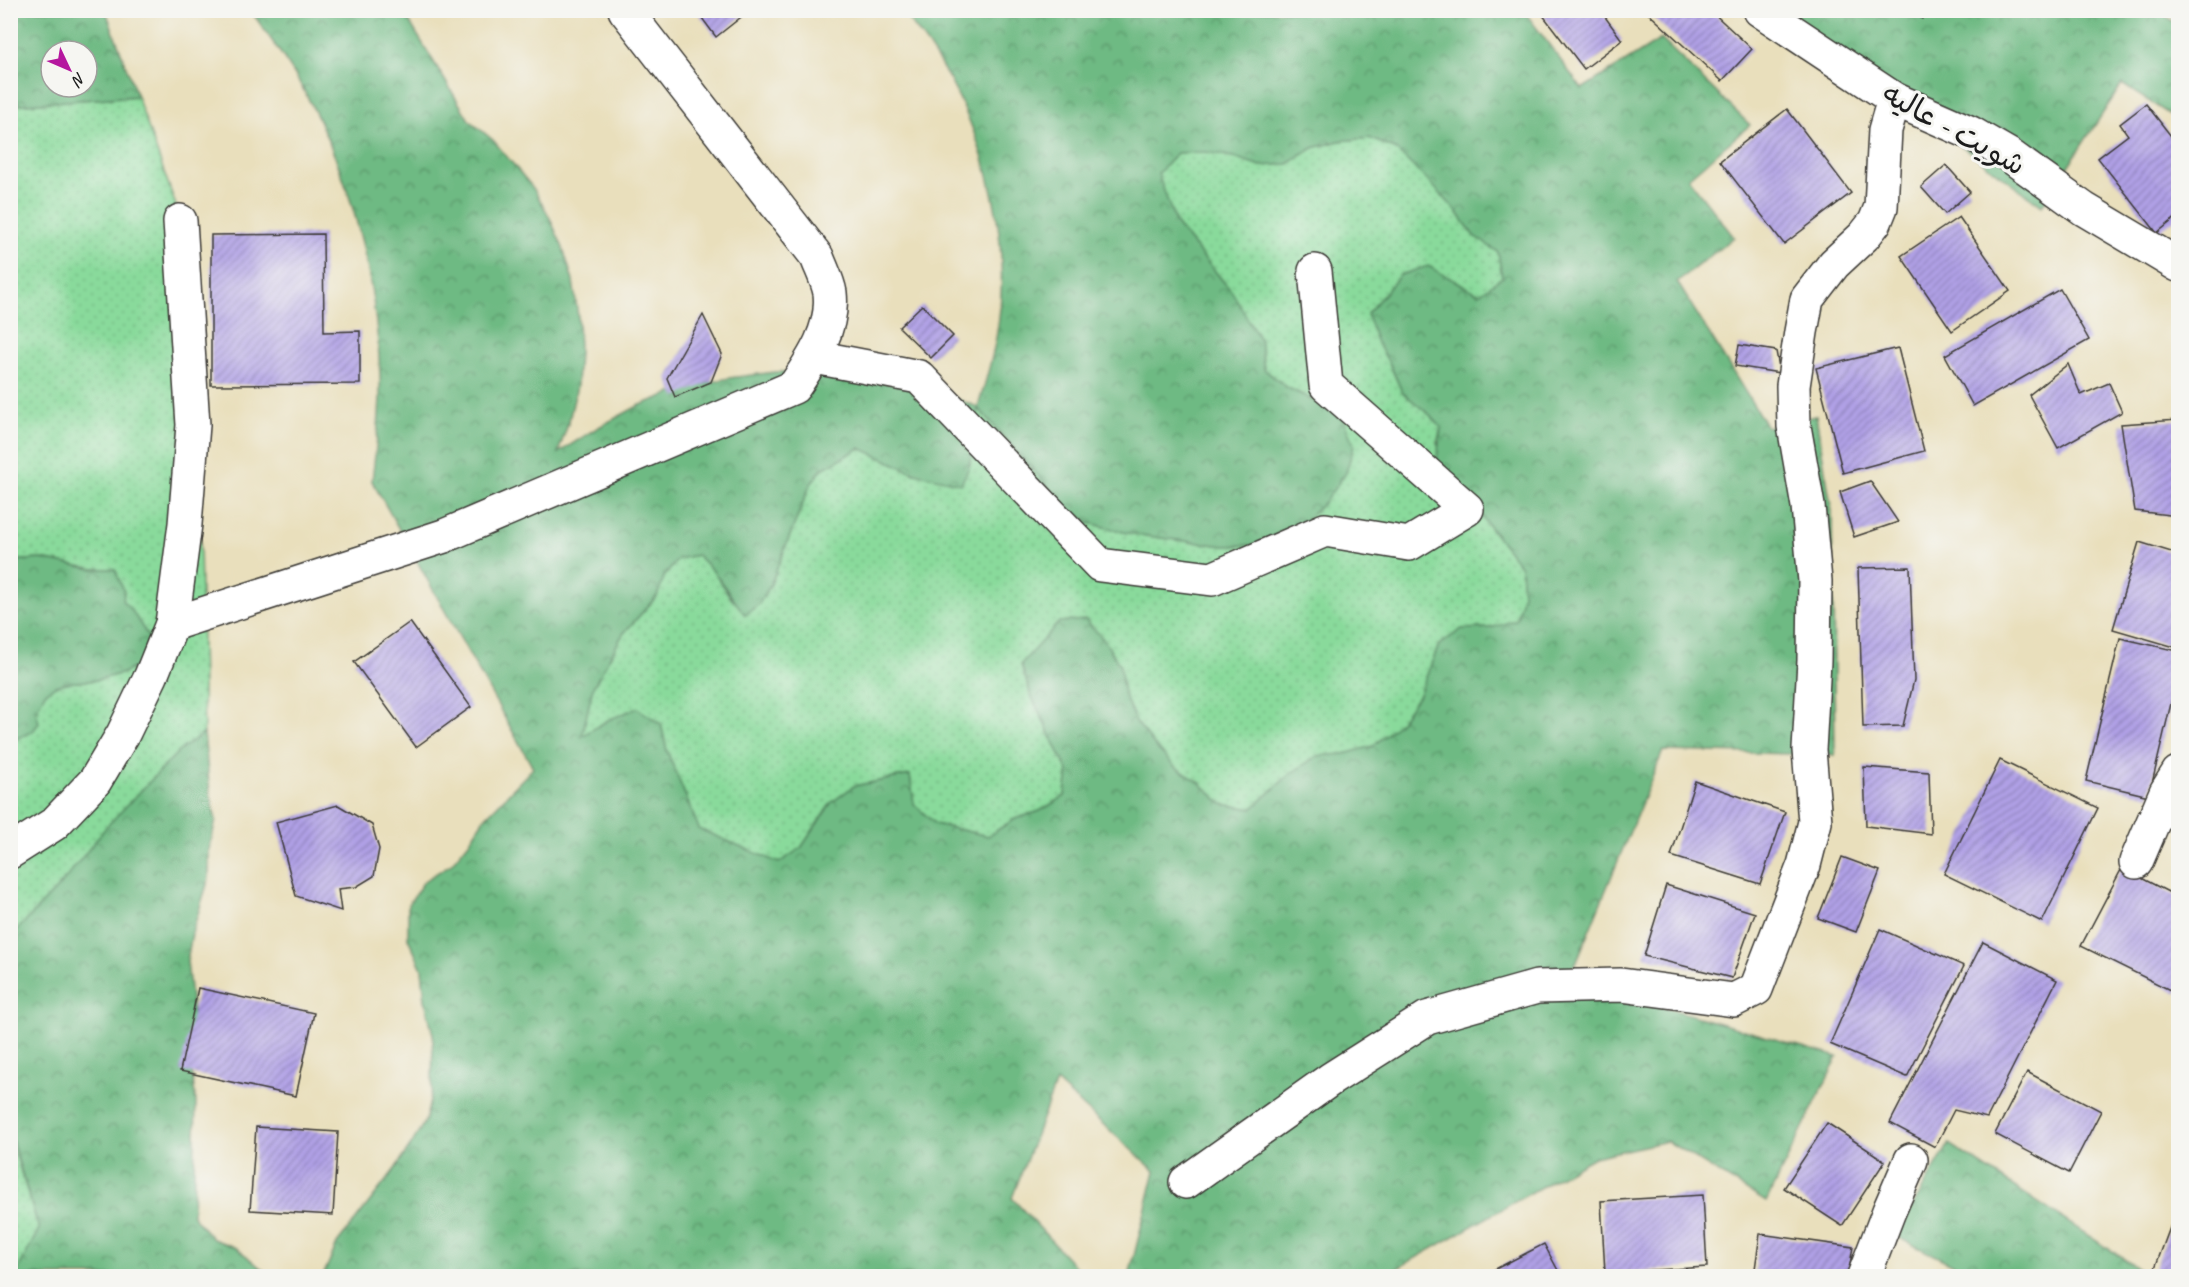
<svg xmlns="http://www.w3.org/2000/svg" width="2189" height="1287" font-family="Caveat,'Playpen Sans Arabic',sans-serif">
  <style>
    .grass { fill: url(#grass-dots); stroke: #527b5c; stroke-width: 1.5 }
    .forest { fill: url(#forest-crowns); stroke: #456b50; stroke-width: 1.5; fill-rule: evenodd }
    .building { fill: url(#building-hatch) }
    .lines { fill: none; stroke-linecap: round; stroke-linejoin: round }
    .minor-casing { stroke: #3b3934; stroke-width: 36 }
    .minor { stroke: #fff; stroke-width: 33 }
    .labels { text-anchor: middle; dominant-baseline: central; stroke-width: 6; stroke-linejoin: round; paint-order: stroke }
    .street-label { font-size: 30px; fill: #1c1c1c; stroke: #f6f6f2 }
  </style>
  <defs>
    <pattern id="grass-dots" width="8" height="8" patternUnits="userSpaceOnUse" patternTransform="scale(1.5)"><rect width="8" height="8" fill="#89da9b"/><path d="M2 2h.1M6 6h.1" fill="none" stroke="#76ba85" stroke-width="1.8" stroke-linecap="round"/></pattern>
    <pattern id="forest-crowns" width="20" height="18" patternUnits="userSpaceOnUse" patternTransform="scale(1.5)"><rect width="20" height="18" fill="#6eba83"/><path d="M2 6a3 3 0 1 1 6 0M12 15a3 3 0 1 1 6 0" fill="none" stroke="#5a966a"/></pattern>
    <pattern id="building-hatch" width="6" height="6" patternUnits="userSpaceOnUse" patternTransform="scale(1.5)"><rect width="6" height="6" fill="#b0a0e6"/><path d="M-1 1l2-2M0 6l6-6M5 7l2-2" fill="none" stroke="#8e82ba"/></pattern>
  </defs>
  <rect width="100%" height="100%" fill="#f6f6f2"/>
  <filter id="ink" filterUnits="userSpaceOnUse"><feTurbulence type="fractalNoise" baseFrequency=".0167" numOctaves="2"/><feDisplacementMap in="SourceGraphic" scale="12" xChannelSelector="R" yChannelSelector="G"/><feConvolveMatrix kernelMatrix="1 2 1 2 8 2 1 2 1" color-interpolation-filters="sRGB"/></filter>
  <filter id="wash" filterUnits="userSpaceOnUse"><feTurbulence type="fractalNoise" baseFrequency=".008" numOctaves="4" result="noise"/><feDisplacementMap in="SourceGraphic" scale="24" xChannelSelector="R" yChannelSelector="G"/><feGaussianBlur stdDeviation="1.35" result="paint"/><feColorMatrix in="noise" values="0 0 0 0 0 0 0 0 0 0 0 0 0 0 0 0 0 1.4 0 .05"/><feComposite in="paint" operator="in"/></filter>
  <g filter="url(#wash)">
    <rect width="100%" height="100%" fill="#e9dfbc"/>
    <!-- grass -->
    <g class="grass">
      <polygon points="137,96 194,256 204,733 178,752 62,883 21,926 11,934 10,742 13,742 36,711 45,693 55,686 66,683 97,680 123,673 142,665 145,631 123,602 115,569 93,569 41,559 10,561 11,105"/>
      <polygon points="1369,138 1395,149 1437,189 1458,213 1474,236 1498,252 1502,277 1479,294 1451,278 1400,276 1367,314 1402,392 1430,415 1441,427 1437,444 1473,506 1521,567 1523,594 1516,620 1491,628 1462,629 1439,645 1418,697 1398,724 1373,747 1344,754 1317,757 1290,774 1252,809 1222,804 1199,782 1175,767 1154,745 1135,720 1124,695 1120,666 1021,665 1031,695 1068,771 1065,796 1040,811 1015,819 988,836 935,824 914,804 910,775 854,786 831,803 801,848 779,863 699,829 667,751 661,724 581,736 593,687 623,634 657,596 664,577 678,559 697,555 713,571 733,601 770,586 810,485 822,469 860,448 915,473 969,468 978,408 1044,482 1061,506 1090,523 1127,533 1161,538 1225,546 1254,545 1343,420 1317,402 1286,387 1264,369 1260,340 1232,292 1176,224 1157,174 1177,153 1206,152 1233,157 1261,166 1288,164 1313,148 1339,141"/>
      <polygon points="10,1137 39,1229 15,1276 10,1276"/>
    </g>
    <!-- forest -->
    <g class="forest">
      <path d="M11,10L106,11L137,96L11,105ZM51,51H87V87H51Z"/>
      <polygon points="1949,10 2160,11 2178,26 2178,120 2122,84 2042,206 1781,11 1931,11 1941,19"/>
      <path d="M251,11H403L469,120L493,140L533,188L549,216L563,248L573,281L578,316L579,351L577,386L569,421L558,453L597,428L638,406L682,389L729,378L775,372L823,371L940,393L978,407C985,383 993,358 997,332C1015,220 976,96 901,11H1524L1582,89L1661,39L1750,125L1688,178L1734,237L1677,282L1767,427L1816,416L1832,511L1835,755L1663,751L1569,980L1838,1057L1766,1202L1667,1141L1594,1157L1384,1276H1129L1155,1171L1056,1082L1012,1198L1084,1276H323L337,1244L395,1169L411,1145L426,1119L432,1090L433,1034L425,1001L422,969L408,938V905L424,881L451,864L469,842L483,820L533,768L372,481C376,446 381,411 380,376C376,271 349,166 295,75C281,53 266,32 251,11ZM1369,138L1395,149L1437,190L1458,213L1474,236L1498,252L1502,277L1479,294L1428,266L1400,275L1367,314L1376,341L1391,366L1402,392L1430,415L1441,427L1437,459L1443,472L1482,517L1521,567L1523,594L1516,620L1491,628L1462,629L1439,645L1418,697L1398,724L1373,746L1344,754L1317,756L1290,774L1252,809L1222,804L1199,782L1175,767L1154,745L1135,720L1124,695L1120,666L1105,641L1086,620L1059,622L1021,664L1031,695L1068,771L1065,796L1040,811L1015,819L988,836L935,824L914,804L910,775L854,786L831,803L801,848L779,863L699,829L667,751L661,724L637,708L608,720L582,736L593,687L623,634L657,596L664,577L678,559L697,555L713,571L745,615L759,604L770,586L810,485L822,469L860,448L915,473L961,484L969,468L978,408L1044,482L1061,506L1090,523L1127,533L1161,538L1225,546L1254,545L1306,521L1326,500L1346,473L1354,445L1343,420L1317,402L1286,387L1264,369L1260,340L1232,292L1176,224L1158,174L1177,153L1206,152L1233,157L1261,166L1288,164L1313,148L1339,141Z"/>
      <polygon points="41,559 93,569 115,569 124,592 123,602 131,609 152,643 142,664 123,673 97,680 66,683 55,686 45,693 36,711 39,723 33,731 10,742 10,561"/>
      <polygon points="204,733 210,793 216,820 209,850 209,878 192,933 187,961 193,1016 192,1073 196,1102 193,1216 213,1239 237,1248 270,1276 15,1276 39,1229 11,1137 10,934 21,926 62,883 107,826 178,752"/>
      <polygon points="1949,1144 2150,1276 1976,1276 1895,1236"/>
    </g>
    <g id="blocks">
      <!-- building -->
      <g class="building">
        <polygon points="696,10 750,10 716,37"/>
        <polygon points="1539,10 1600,10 1622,40 1584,69"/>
        <polygon points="1645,10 1710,10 1752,49 1722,81"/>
        <polygon points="1910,10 1928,10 1922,19"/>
        <polygon points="2146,104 2178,145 2178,216 2157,233 2098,158 2128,135 2120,124"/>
        <polygon points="1787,109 1851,193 1784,244 1720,161"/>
        <polygon points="1946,165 1970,192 1945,214 1921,187"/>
        <polygon points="1959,217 2010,291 1952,331 1901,256"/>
        <polygon points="323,234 324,332 360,331 360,384 211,385 211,235"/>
        <polygon points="2060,289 2089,340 1973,406 1945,355"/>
        <polygon points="922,305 953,336 931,358 899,327"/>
        <polygon points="703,315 722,354 711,382 675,397 667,378"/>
        <polygon points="1739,345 1776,351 1780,373 1735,366"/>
        <polygon points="1898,348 1924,451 1843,473 1816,368"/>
        <polygon points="2068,364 2081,395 2109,383 2122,412 2058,448 2029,395"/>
        <polygon points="2178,420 2178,516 2135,511 2121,424"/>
        <polygon points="1870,481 1898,522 1854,537 1840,492"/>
        <polygon points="2139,542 2178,554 2178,648 2113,629"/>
        <polygon points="1910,567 1914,680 1903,726 1863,727 1858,568"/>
        <polygon points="410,622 471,707 416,747 354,662"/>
        <polygon points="2120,638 2178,651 2178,674 2149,796 2086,781"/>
        <polygon points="2000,760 2098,808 2042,922 1944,874"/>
        <polygon points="1864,767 1929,772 1931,834 1866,826"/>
        <polygon points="1695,781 1785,812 1760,884 1671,856"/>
        <polygon points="338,805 372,825 379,849 374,876 356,887 338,889 341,911 296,896 276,822"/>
        <polygon points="1842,857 1880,871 1856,932 1818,918"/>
        <polygon points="2122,868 2178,897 2178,994 2081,946"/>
        <polygon points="1666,885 1755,913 1732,978 1644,956"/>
        <polygon points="1880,929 1964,966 1907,1077 1830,1044"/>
        <polygon points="1983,942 2057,980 1987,1118 1954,1110 1935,1147 1890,1123"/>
        <polygon points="198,988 314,1013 296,1096 180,1071"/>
        <polygon points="2027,1072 2101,1111 2069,1173 1995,1134"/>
        <polygon points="1827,1123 1885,1161 1842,1226 1784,1188"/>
        <polygon points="256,1127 338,1132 333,1215 250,1210"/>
        <polygon points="1703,1195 1707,1267 1605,1273 1601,1201"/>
        <polygon points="2178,1206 2178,1276 2152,1276"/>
        <polygon points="1760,1234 1853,1247 1848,1276 1754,1276"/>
        <polygon points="1544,1244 1561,1276 1482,1276"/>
      </g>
    </g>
  </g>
  <g filter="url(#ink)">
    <use href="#blocks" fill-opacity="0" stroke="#3b3934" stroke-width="1.5"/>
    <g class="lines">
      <!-- minor casing -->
      <g class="minor-casing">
        <g id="minor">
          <polyline points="1760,10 1894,99 1971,133 2009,155 2084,209 2178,265"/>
          <polyline points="815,357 919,377 1100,565 1212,579 1325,530 1409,544 1467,509 1326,385 1315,271"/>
          <path d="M172,624L444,536L794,387C813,359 834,328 830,293C828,281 821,268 817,257L625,10"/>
          <polyline points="10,852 54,824 95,781 123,734 151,676 172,624 185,524 193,425 180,221"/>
          <polyline points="2136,862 2166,792 2178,773"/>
          <polyline points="1186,1182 1331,1079 1427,1018 1537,987 1621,985 1734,1000 1756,989 1804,865 1815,822 1809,750 1814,661 1815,581 1808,506 1794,426 1793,386 1801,332 1807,299 1834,264 1864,236 1875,222 1881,207 1885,130 1894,99"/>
          <polyline points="1864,1276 1889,1211 1911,1160"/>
        </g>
      </g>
      <!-- minor -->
      <use href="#minor" class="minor"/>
    </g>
  </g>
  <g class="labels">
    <!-- street labels -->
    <g class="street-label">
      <text transform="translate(1954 129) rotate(29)">شويت - عاليه</text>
    </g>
  </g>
  <!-- margin -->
  <rect width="2189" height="1287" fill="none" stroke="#f6f6f2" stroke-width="36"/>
  <!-- north arrow -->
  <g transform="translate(69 69) rotate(134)"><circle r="28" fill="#f6f6f2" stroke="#9f9f9c" stroke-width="1.5"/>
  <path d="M0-4.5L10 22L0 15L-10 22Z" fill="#b5179e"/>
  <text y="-9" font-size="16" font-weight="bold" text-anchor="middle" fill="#1c1c1c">N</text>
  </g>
</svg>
